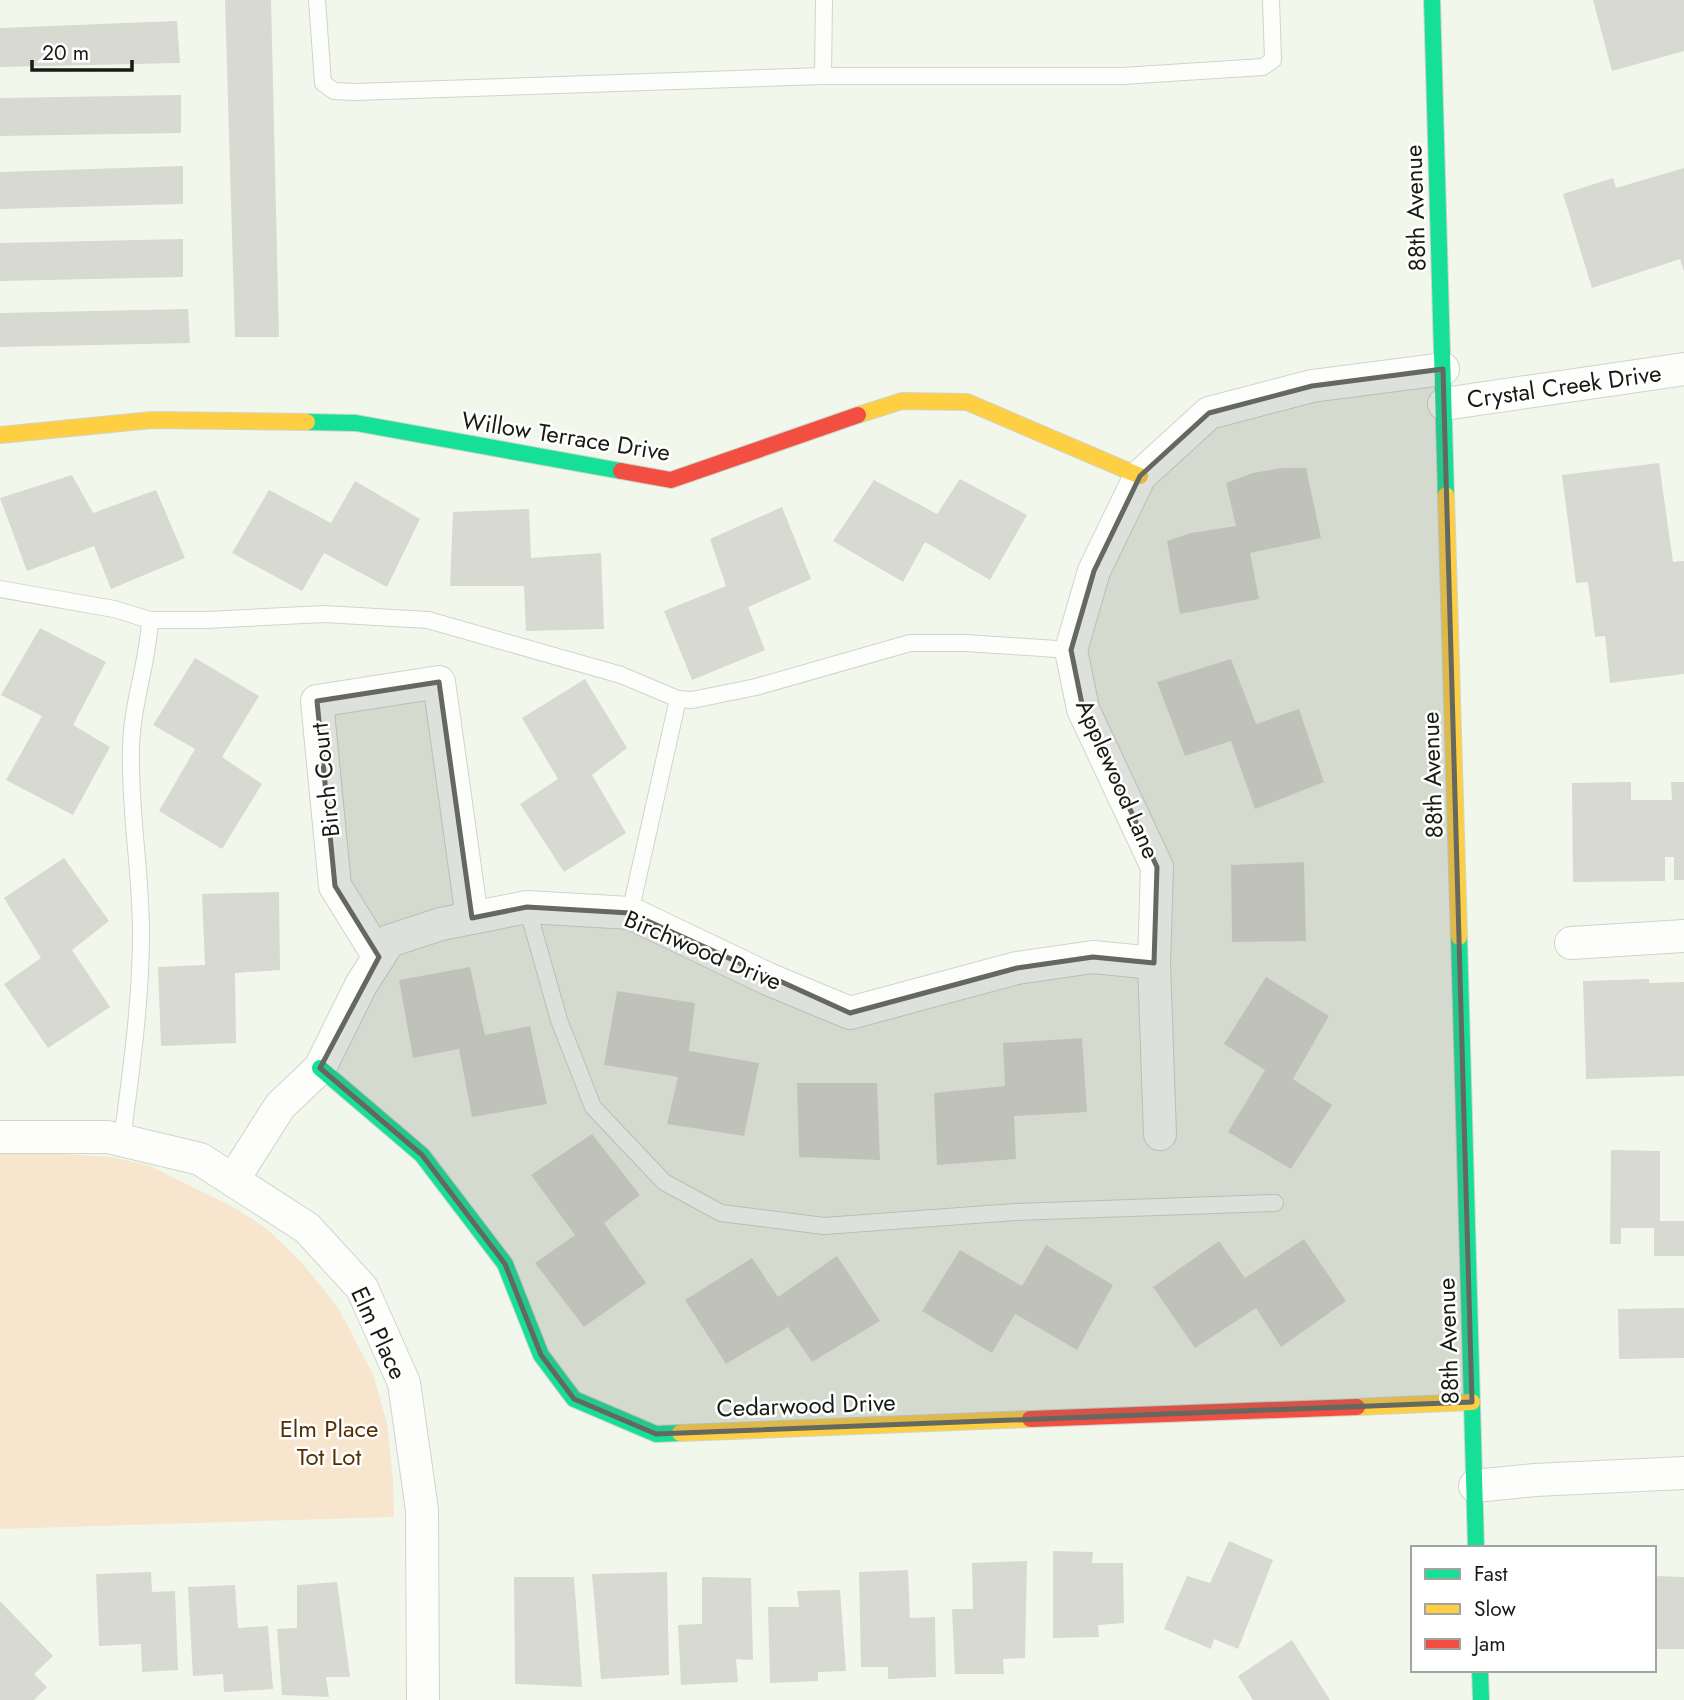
<svg xmlns="http://www.w3.org/2000/svg" width="1684" height="1700" font-family="Jost,sans-serif">
  <style>
    .green { fill: #f8e5ce }
    .building { fill: #d8d9d0 }
    .lines { fill: none; stroke-linecap: round; stroke-linejoin: round }
    .lane-casing { stroke: #d0d4cb; stroke-width: 18 }
    .street-casing { stroke: #d0d4cb; stroke-width: 34 }
    .fast-casing { stroke: #d0d4cb; stroke-width: 18 }
    .slow-casing { stroke: #d0d4cb; stroke-width: 18 }
    .jam-casing { stroke: #d0d4cb; stroke-width: 18 }
    .lane { stroke: #fdfefc; stroke-width: 16 }
    .street { stroke: #fdfefc; stroke-width: 32 }
    .fast { stroke: #16e098; stroke-width: 16 }
    .slow { stroke: #ffcf43; stroke-width: 16 }
    .jam { stroke: #f24e42; stroke-width: 16 }
    .marked { fill: #646860; fill-opacity: 0.2; stroke: #646860; stroke-width: 5; stroke-linejoin: round }
    .labels { text-anchor: middle; dominant-baseline: central; stroke-width: 5; stroke-linejoin: round; paint-order: stroke }
    .street-label { font-size: 24px; fill: #181b14; stroke: #fff }
    .park-label { font-size: 24px; fill: #542f02; stroke: #fff }
  </style>
  <rect width="100%" height="100%" fill="#f2f7ec"/>
  <!-- green -->
  <polygon class="green" points="0,1154 65,1154 112,1157 150,1166 235,1208 266,1228 303,1264 337,1306 373,1374 387,1424 393,1480 394,1517 0,1529"/>
  <!-- building -->
  <g class="building">
    <polygon points="225,0 271,0 279,337 235,337"/>
    <polygon points="1593,0 1684,0 1684,51 1612,71"/>
    <polygon points="177,21 180,63 0,67 0,28"/>
    <polygon points="181,95 181,133 0,136 0,98"/>
    <polygon points="183,166 183,204 0,209 0,172"/>
    <polygon points="1684,168 1684,272 1680,259 1592,288 1563,194 1613,178 1616,188"/>
    <polygon points="183,239 183,277 0,281 0,243"/>
    <polygon points="188,309 190,343 0,347 0,313"/>
    <polygon points="1659,463 1673,562 1684,561 1684,674 1610,683 1605,636 1595,637 1588,582 1576,583 1562,475"/>
    <polygon points="1282,468 1306,468 1321,538 1250,553 1259,599 1180,614 1167,541 1191,533 1236,526 1226,483 1253,473"/>
    <polygon points="72,475 93,513 156,490 185,558 111,589 94,546 27,571 0,498"/>
    <polygon points="960,479 1027,515 990,580 925,542 903,582 833,541 874,480 937,514"/>
    <polygon points="355,481 420,519 387,587 324,553 302,591 232,553 269,490 331,523"/>
    <polygon points="782,507 811,579 748,607 765,650 692,680 664,611 726,586 710,539"/>
    <polygon points="529,509 531,558 601,553 604,629 526,631 524,586 450,586 453,512"/>
    <polygon points="40,628 106,662 73,725 110,747 73,815 6,780 42,716 1,695"/>
    <polygon points="195,658 259,696 222,757 262,784 222,849 159,811 195,749 153,725"/>
    <polygon points="1231,659 1256,724 1299,709 1324,782 1255,809 1231,741 1185,756 1157,682"/>
    <polygon points="585,679 627,748 592,775 626,833 564,872 520,804 558,779 522,718"/>
    <polygon points="1631,782 1631,800 1672,800 1671,782 1684,782 1684,880 1674,880 1674,857 1665,857 1665,881 1573,882 1572,783"/>
    <polygon points="64,858 109,921 72,950 110,1007 48,1048 4,984 41,958 4,898"/>
    <polygon points="1304,862 1306,941 1232,942 1231,865"/>
    <polygon points="279,892 280,970 235,973 236,1043 161,1046 158,967 205,965 202,894"/>
    <polygon points="470,967 485,1035 530,1026 547,1104 472,1117 459,1049 413,1058 399,980"/>
    <polygon points="1266,977 1329,1016 1293,1079 1332,1105 1291,1169 1228,1132 1265,1070 1224,1044"/>
    <polygon points="1649,979 1649,983 1684,982 1684,1076 1586,1079 1583,981"/>
    <polygon points="617,991 695,1003 689,1051 759,1063 744,1136 667,1124 678,1077 604,1065"/>
    <polygon points="1082,1038 1087,1112 1014,1116 1016,1159 937,1165 934,1093 1005,1086 1003,1043"/>
    <polygon points="797,1083 877,1083 880,1160 799,1157"/>
    <polygon points="592,1134 640,1195 604,1223 646,1283 584,1327 535,1263 575,1235 531,1175"/>
    <polygon points="1611,1150 1660,1151 1660,1221 1684,1221 1684,1256 1654,1256 1654,1228 1621,1228 1621,1244 1610,1244"/>
    <polygon points="1304,1239 1346,1301 1281,1347 1256,1308 1195,1348 1153,1287 1219,1241 1245,1278"/>
    <polygon points="1046,1245 1113,1285 1077,1350 1015,1314 992,1353 922,1311 960,1250 1022,1286"/>
    <polygon points="837,1256 880,1321 812,1362 788,1327 726,1364 685,1300 752,1258 778,1297"/>
    <polygon points="1684,1308 1684,1358 1619,1359 1618,1309"/>
    <polygon points="1229,1541 1273,1560 1238,1649 1214,1639 1211,1649 1164,1629 1187,1576 1210,1583"/>
    <polygon points="1053,1551 1093,1552 1092,1563 1123,1563 1124,1623 1098,1625 1099,1637 1053,1638"/>
    <polygon points="1027,1561 1025,1658 1003,1659 1004,1674 955,1674 952,1609 973,1609 972,1563"/>
    <polygon points="908,1570 910,1618 935,1617 936,1677 888,1679 888,1667 861,1667 859,1572"/>
    <polygon points="151,1572 152,1592 175,1591 178,1670 142,1672 141,1644 99,1646 96,1574"/>
    <polygon points="667,1572 669,1675 601,1679 592,1574"/>
    <polygon points="1654,1576 1684,1577 1684,1649 1654,1649"/>
    <polygon points="514,1577 574,1577 582,1687 515,1684"/>
    <polygon points="702,1577 751,1578 753,1660 736,1659 738,1682 681,1685 678,1625 702,1624"/>
    <polygon points="337,1582 350,1677 326,1677 329,1697 282,1695 277,1629 297,1628 297,1585"/>
    <polygon points="235,1585 238,1628 268,1626 273,1689 224,1692 223,1674 193,1676 188,1587"/>
    <polygon points="840,1590 846,1671 818,1672 818,1681 770,1683 768,1607 799,1607 797,1591"/>
    <polygon points="0,1601 53,1656 34,1674 47,1687 34,1700 0,1700"/>
    <polygon points="1292,1640 1330,1700 1253,1700 1238,1676"/>
  </g>
  <g class="lines">
    <!-- lane casing -->
    <g class="lane-casing">
      <g id="lane">
        <polyline points="317,0 323,83 334,91 355,92 823,76 1122,76 1263,67 1273,60 1271,0"/>
        <polyline points="823,76 824,0"/>
        <path d="M0,589L114,609L150,620C148,663 132,703 131,746C129,809 141,870 141,933C141,1002 131,1072 122,1140"/>
        <polyline points="150,620 207,620 324,614 428,620 621,675 678,699 630,913"/>
        <polyline points="678,699 692,700 756,687 910,643 966,643 1071,650"/>
        <polyline points="527,907 559,1020 593,1107 664,1182 721,1213 824,1226 1015,1212 1275,1203"/>
      </g>
    </g>
    <!-- street casing -->
    <g class="street-casing">
      <g id="street">
        <polyline points="1444,404 1684,369"/>
        <polyline points="1571,943 1684,936"/>
        <polyline points="379,957 335,886 317,701 439,682 472,918"/>
        <polyline points="1160,1134 1154,963 1157,867 1083,709 1071,650 1094,571 1140,476 1209,413 1312,386 1443,369"/>
        <polyline points="0,1137 108,1137 200,1159 307,1228 362,1288 404,1383 422,1510 423,1700"/>
        <polyline points="233,1180 280,1106 320,1068 361,985 389,941 441,924 527,907 630,913 768,979 850,1013 1017,968 1093,957 1154,963"/>
        <polyline points="1475,1486 1535,1480 1684,1473"/>
      </g>
    </g>
    <!-- fast casing -->
    <g class="fast-casing">
      <g id="fast">
        <polyline points="1432,0 1446,495"/>
        <polyline points="307,422 356,423 621,471"/>
        <polyline points="1459,937 1476,1548"/>
        <polyline points="320,1068 422,1155 505,1264 541,1355 574,1399 656,1434 680,1433"/>
        <polyline points="1480,1670 1481,1700"/>
      </g>
    </g>
    <!-- slow casing -->
    <g class="slow-casing">
      <g id="slow">
        <polyline points="858,415 902,401 967,402 1140,476"/>
        <polyline points="0,435 152,420 307,422"/>
        <polyline points="1446,495 1459,937"/>
        <polyline points="1357,1407 1472,1402"/>
        <polyline points="680,1433 1030,1419"/>
      </g>
    </g>
    <!-- jam casing -->
    <g class="jam-casing">
      <g id="jam">
        <polyline points="621,471 671,480 858,415"/>
        <polyline points="1030,1419 1357,1407"/>
      </g>
    </g>
    <!-- lane -->
    <use href="#lane" class="lane"/>
    <!-- street -->
    <use href="#street" class="street"/>
    <!-- fast -->
    <use href="#fast" class="fast"/>
    <!-- slow -->
    <use href="#slow" class="slow"/>
    <!-- jam -->
    <use href="#jam" class="jam"/>
  </g>
  <!-- marked area -->
  <path class="marked" d="M1443,369L1472,1402L656,1434L574,1399L541,1355L505,1264L422,1155L320,1068L379,957L335,886L317,701L439,682L472,918L527,907L630,913L850,1013L1017,968L1093,957L1154,963L1157,867L1083,709L1071,650L1094,571L1140,476L1209,413L1312,386Z"/>
  <g class="labels">
    <!-- street labels -->
    <g class="street-label">
      <text transform="translate(1415 208) rotate(-92)">88th Avenue</text>
      <text transform="translate(1564 386) rotate(-8)">Crystal Creek Drive</text>
      <text transform="translate(566 436) rotate(9)">Willow Terrace Drive</text>
      <text transform="translate(1432 775) rotate(-92)">88th Avenue</text>
      <text transform="translate(1118 779) rotate(66)">Applewood Lane</text>
      <text transform="translate(325 780) rotate(-96)">Birch Court</text>
      <text transform="translate(703 950) rotate(23)">Birchwood Drive</text>
      <text transform="translate(379 1333) rotate(65)">Elm Place</text>
      <text transform="translate(1448 1341) rotate(-92)">88th Avenue</text>
      <text transform="translate(806 1405) rotate(-2)">Cedarwood Drive</text>
    </g>
    <!-- park labels -->
    <g class="park-label">
      <text x="329" y="1428">Elm Place<tspan x="329" dy="28">Tot Lot</tspan></text>
    </g>
  </g>
  <!-- legend -->
  <rect x="1411" y="1546" width="245" height="126" fill="#ffffff" stroke="#a3a4a1" stroke-width="2"/>
  <rect x="1425" y="1569" width="35" height="10" fill="#16e098" stroke="#a3a4a1" stroke-width="2"/>
  <text x="1474" y="1581" font-size="21" fill="#181b14">Fast</text>
  <rect x="1425" y="1604" width="35" height="10" fill="#ffcf43" stroke="#a3a4a1" stroke-width="2"/>
  <text x="1474" y="1616" font-size="21" fill="#181b14">Slow</text>
  <rect x="1425" y="1639" width="35" height="10" fill="#f24e42" stroke="#a3a4a1" stroke-width="2"/>
  <text x="1474" y="1651" font-size="21" fill="#181b14">Jam</text>
  <!-- scale -->
  <path d="M32 60v10h100v-10" fill="none" stroke="#181b14" stroke-width="3.5"/>
  <text x="42" y="60" font-size="21" fill="#181b14" stroke="#ffffff" stroke-width="5" paint-order="stroke">20 m</text>
</svg>
